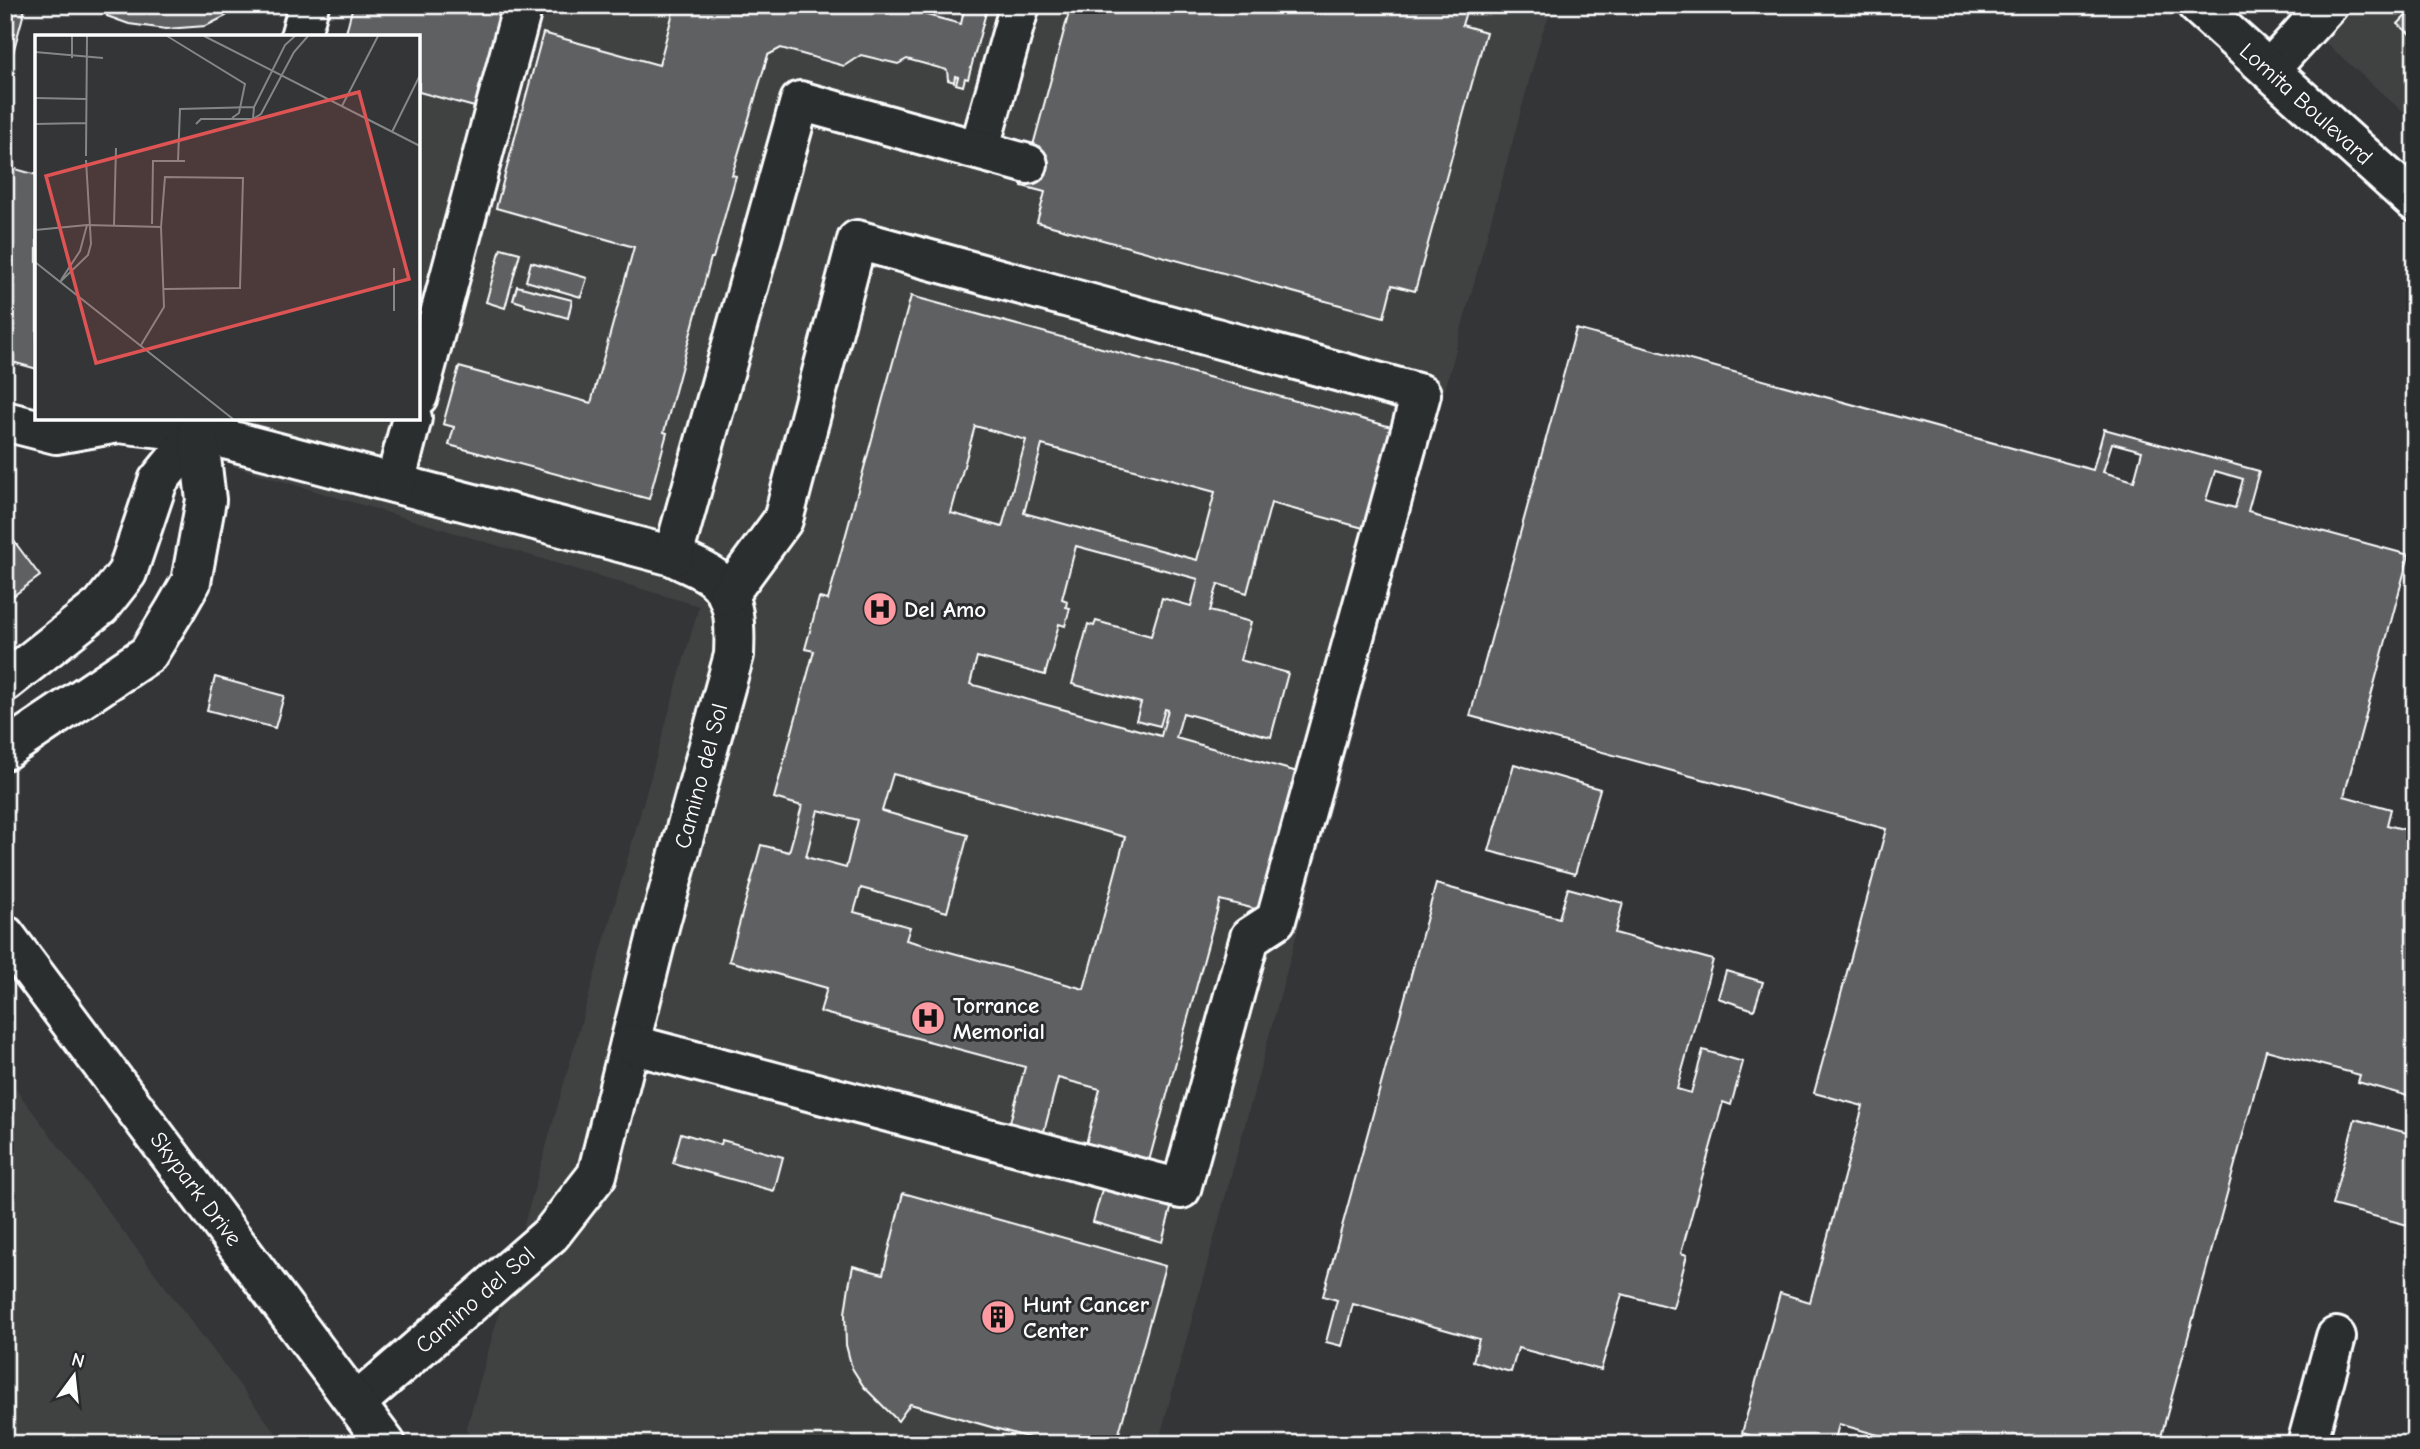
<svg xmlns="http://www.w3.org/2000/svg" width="2420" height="1449" font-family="'Comic Neue',sans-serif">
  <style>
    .built { fill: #404243 }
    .building { fill: #5f6162; stroke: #fff; stroke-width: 2; fill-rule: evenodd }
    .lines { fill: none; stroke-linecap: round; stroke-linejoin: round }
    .minor-casing { stroke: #fff; stroke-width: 44 }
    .major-casing { stroke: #fff; stroke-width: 44 }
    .minor { stroke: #2a2d2e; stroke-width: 38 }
    .major { stroke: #2a2d2e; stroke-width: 38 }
    .labels { text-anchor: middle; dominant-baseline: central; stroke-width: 6; stroke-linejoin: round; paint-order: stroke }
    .street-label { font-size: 23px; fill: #fff; stroke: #2a2d2e }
    .poi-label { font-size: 23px; font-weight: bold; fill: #fff; stroke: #2a2d2e; text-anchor: start }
    .inset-road { fill: none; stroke: #858686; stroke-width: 2 }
    .view { fill: #de5353; fill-opacity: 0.15; stroke: #de5353; stroke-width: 3.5 }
    .inset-edge { fill: none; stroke: #fff; stroke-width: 3.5 }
  </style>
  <rect width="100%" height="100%" fill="#333536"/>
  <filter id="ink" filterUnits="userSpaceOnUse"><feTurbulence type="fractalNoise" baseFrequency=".0143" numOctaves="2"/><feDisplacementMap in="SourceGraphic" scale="14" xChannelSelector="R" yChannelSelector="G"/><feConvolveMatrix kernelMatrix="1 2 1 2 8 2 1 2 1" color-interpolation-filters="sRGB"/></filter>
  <g filter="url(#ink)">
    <!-- built -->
    <g class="built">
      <polygon points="358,5 1554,5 1542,33 1158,1444 476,1444 466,1430 699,606 232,466 245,418 418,418 418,37"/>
      <polygon points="2284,5 2415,5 2415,123"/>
      <polygon points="5,1075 284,1444 5,1444"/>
    </g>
    <!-- building -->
    <g class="building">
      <polygon points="5,5 26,5 5,82"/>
      <polygon points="113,5 235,5 226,16 206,26 166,29 129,24 107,16 109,8 112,9"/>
      <polygon points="353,5 506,5 478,108 419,92 418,37 345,37"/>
      <polygon points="675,5 937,5 923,14 961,24 965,5 988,5 968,79 965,78 963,86 956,84 958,77 955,76 954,82 948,80 947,70 907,59 898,64 861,55 844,66 781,48 768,55 732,175 736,176 713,258 711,258 664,432 667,433 649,499 449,445 454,427 443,424 459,367 591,403 634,247 496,208 543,33 659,65"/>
      <polygon points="1071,5 1468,5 1462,25 1486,32 1415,291 1392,285 1384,317 1037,222 1045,192 1022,186"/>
      <polygon points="2415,6 2415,38 2398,24"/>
      <polygon points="5,160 8,167 37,175 37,369 5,360"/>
      <polygon points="501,248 520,253 505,308 486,302"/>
      <polygon points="531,262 587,278 581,297 526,281"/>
      <polygon points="517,286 572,300 568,318 525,306 525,304 513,300"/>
      <path d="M911,296L1395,428L1367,529L1271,503L1247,593L1218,584L1210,611L1251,622L1240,660L1288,673L1271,737L1183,713L1176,738L1301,773L1263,911L1220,900L1149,1161L1086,1144L1100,1089L1058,1078L1041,1143L1007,1133L1025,1067L820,1012L827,988L729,961L761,845L789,852L802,806L774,798L814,651L805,649L819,598L828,600ZM975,426L1026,440L1002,527L951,513ZM1042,445L1215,492L1197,560L1024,513ZM1076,546L1198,579L1191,606L1162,598L1151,636L1096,621L1094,626L1088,624L1072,684L1141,703L1136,720L1160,726L1165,709L1168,710L1161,736L970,684L977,657L1045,675L1059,624L1065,626L1070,608L1066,607L1067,601L1062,599ZM893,774L1125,837L1084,989L906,940L910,927L854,912L861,888L947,912L968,835L882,811ZM818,810L858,820L846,868L806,857Z"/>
      <path d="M1576,329L2093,470L2104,429L2259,471L2248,511L2409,555L2344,796L2391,809L2387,825L2415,832V1098L2358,1082L2360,1075L2266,1050L2159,1444H1910L1839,1424L1834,1444H1780L1742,1433L1780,1293L1810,1302L1863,1106L1814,1093L1886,829L1470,716ZM2112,443L2142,451L2134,481L2103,472ZM2215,471L2243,479L2235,508L2206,500Z"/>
      <polygon points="5,529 40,576 5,602"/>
      <polygon points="215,677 284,696 275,728 207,710"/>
      <polygon points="1514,764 1600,789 1575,874 1489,851"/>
      <polygon points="1436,884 1559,918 1568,888 1623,903 1615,933 1713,960 1677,1089 1691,1093 1703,1050 1743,1062 1731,1105 1723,1102 1681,1253 1687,1255 1673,1308 1622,1294 1601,1370 1518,1348 1511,1372 1492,1367 1473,1361 1479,1339 1353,1304 1342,1346 1326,1342 1337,1300 1323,1296"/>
      <polygon points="1726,971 1763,982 1754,1010 1718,998"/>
      <polygon points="2355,1119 2415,1135 2415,1227 2332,1205"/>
      <polygon points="681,1133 721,1145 722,1140 783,1157 774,1191 673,1163"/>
      <polygon points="1103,1186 1172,1205 1162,1242 1093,1222"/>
      <polygon points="903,1193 1165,1266 1116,1444 1051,1444 910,1404 898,1421 864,1387 852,1368 846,1345 845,1313 849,1286 853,1266 883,1274"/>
    </g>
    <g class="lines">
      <!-- minor casing -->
      <g class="minor-casing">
        <g id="minor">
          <polyline points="300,37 309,5"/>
          <polyline points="2269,70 2328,5"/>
          <polyline points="979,150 1020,5"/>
          <polyline points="418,396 523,5"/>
          <path d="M5,421L56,434L118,423L198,432L673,556C685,563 701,568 713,577C737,596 735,628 734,655L660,923L597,1175L551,1234L356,1403"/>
          <polyline points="395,483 412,418"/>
          <polyline points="673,556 800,101 1028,164"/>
          <polyline points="5,682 101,606 127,573 158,481 198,432"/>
          <polyline points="5,750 148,654 175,610 191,582 206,500 198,432 201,418"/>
          <polyline points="630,1044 1181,1189 1250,937 1276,920 1421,394 857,240 783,520 728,595"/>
          <polyline points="2307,1444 2336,1337"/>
        </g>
      </g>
      <!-- major casing -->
      <g class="major-casing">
        <g id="major">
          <polyline points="2197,5 2415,202"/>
          <polyline points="5,935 386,1444"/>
        </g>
      </g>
      <!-- minor -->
      <use href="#minor" class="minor"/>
      <!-- major -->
      <use href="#major" class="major"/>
    </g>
  </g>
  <!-- icons -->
  <defs>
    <g id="hospital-disc" transform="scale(1.75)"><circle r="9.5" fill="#ff9aa2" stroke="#2a2d2e"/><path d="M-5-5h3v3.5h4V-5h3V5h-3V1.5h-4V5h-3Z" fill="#111"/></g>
    <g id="building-disc" transform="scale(1.75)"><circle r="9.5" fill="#ff9aa2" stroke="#2a2d2e"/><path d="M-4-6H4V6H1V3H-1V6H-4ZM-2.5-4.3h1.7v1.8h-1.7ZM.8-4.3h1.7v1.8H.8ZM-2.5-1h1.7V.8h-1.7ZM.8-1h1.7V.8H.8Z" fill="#111"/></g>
  </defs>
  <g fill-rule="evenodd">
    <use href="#hospital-disc" x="880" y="609"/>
    <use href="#hospital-disc" x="928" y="1018"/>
    <use href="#building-disc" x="998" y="1317"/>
  </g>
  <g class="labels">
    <!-- street labels -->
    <g class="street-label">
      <text transform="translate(2306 104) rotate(42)">Lomita Boulevard</text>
      <text transform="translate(701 776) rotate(-75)">Camino del Sol</text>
      <text transform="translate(196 1189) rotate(53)">Skypark Drive</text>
      <text transform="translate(475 1300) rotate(-41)">Camino del Sol</text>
    </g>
    <!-- poi labels -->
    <g class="poi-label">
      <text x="904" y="609">Del Amo</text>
      <text x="953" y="1005">Torrance<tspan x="953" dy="26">Memorial</tspan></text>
      <text x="1023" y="1304">Hunt Cancer<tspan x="1023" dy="26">Center</tspan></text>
    </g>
  </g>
  <!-- overview -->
  <g transform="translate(35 35)">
    <rect width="385" height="385" fill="#333536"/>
    <path class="inset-road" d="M132,1L210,49L204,78L197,83M169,1L385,111M0,17L68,23M37,23V1M0,63L51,64M307,71L343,1M218,84L219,72L250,10L260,1M0,89L51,88M161,89L166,84H218L226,79L259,17L273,1M357,97L385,40M51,121L52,1M143,126L145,74L219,72M385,154V225M117,189L118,126H150M79,190L81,113M126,192L130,142L208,143L205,253L129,254M0,195L52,190L126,192L129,272L106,310M0,227L198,384M26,245L45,216L52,190M25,247L53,220L56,209L51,125M359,276V233"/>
    <path class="view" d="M324,57L374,244L61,328L11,141Z"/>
    <rect width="385" height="385" class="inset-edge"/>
  </g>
  <!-- margin -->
  <rect width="2420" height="1449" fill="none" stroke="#2a2d2e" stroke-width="28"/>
  <rect x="14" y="14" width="2392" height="1421" fill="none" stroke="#fff" stroke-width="2.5" filter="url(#ink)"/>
  <!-- north arrow -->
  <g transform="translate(74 1376) rotate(15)" stroke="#2a2d2e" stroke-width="5" paint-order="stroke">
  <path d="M0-5L12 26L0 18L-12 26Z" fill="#ffffff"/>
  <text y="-10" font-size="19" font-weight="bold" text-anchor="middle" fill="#ffffff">N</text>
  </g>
</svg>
